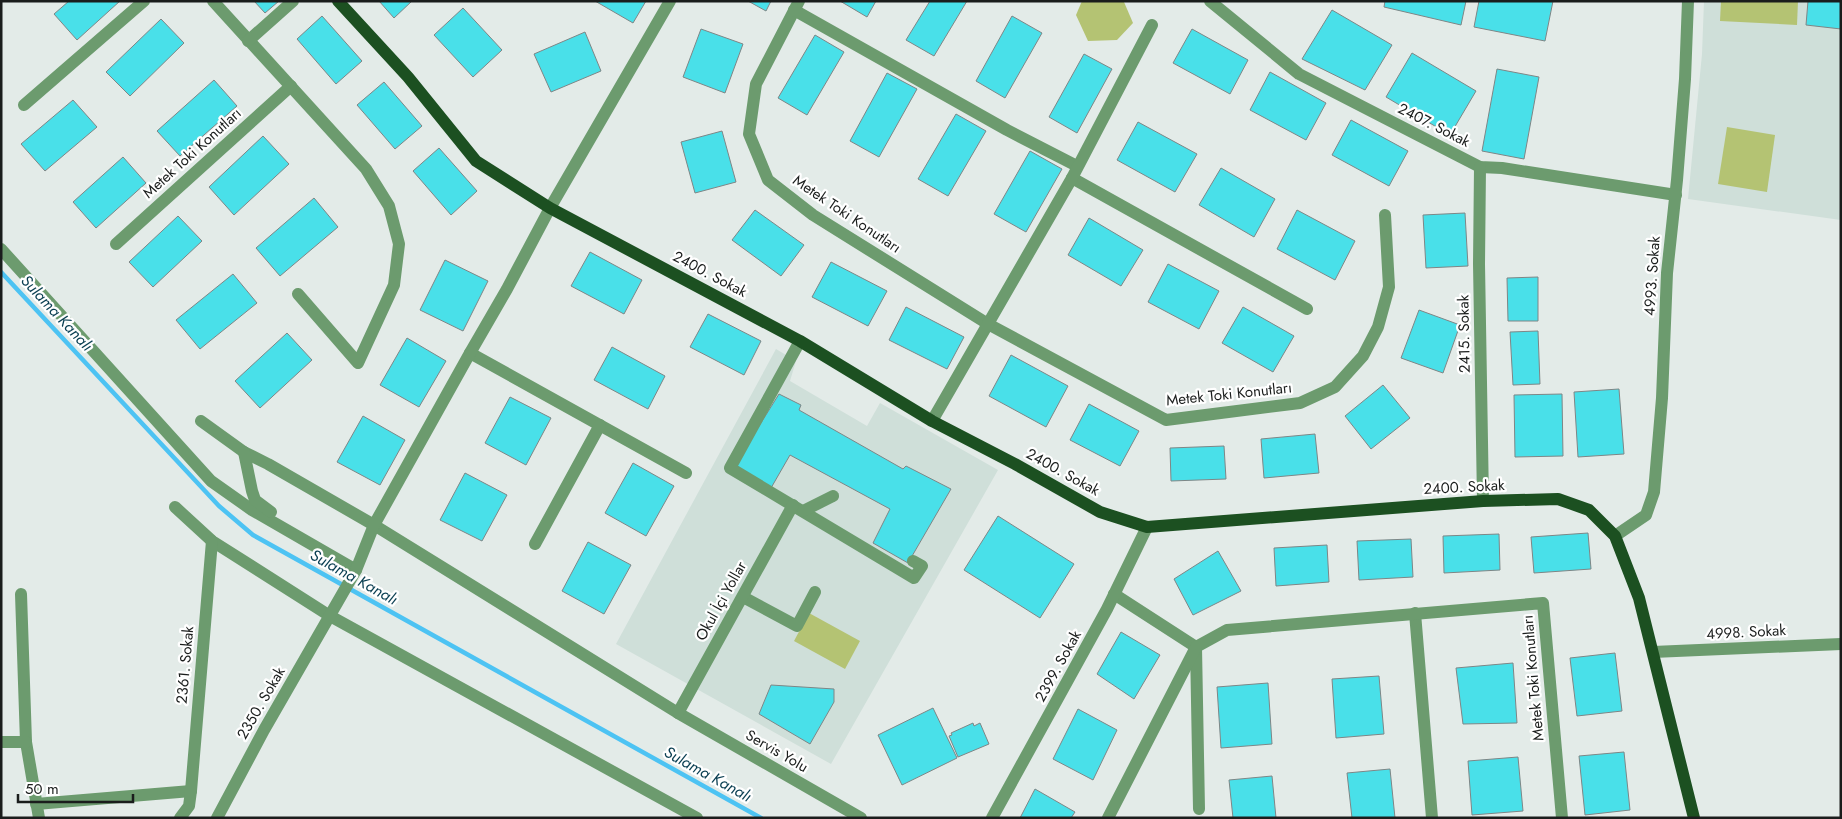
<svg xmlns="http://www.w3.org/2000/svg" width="1842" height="819" font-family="Jost,sans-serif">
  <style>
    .built { fill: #cfdfd9 }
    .green { fill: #b4c373 }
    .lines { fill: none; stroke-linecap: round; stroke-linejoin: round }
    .stream { stroke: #4dc3f3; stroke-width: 4.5 }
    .building { fill: #49e0e9; stroke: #7e8686 }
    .minor { stroke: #6c9b6e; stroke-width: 12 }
    .major { stroke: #1c5021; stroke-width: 12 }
    .labels { text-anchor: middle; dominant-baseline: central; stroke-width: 4.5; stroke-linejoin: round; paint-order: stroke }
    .street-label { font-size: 15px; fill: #1a1d1c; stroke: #fff }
    .water-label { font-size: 16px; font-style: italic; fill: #083d50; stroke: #fff }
  </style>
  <rect width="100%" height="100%" fill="#e3ebe8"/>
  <!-- built -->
  <g class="built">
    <polygon points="1704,1 1841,1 1841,220 1688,199 1702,54"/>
    <polygon points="776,349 796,361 790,381 867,426 880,403 998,470 831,764 616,644"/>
  </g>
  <!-- green -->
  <g class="green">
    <polygon points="1082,1 1124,2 1133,23 1117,40 1088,41 1076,15"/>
    <polygon points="1721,1 1798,1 1797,25 1720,21"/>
    <polygon points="1727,127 1775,135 1767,192 1718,184"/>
    <polygon points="809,613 860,641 845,669 794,641"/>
  </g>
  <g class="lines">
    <!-- stream -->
    <polyline class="stream" points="1,272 219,506 253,535 761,818"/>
  </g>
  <!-- building -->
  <g class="building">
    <polygon points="69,1 120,1 77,40 54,14"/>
    <polygon points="254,1 279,1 265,13"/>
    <polygon points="379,1 412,1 394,18"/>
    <polygon points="595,1 646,1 633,23"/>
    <polygon points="748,1 771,1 766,11"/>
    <polygon points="840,1 876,1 867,17"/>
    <polygon points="930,1 967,1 934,56 906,40"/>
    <polygon points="1385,1 1466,1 1461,25 1384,7"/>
    <polygon points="1479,1 1553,1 1545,41 1474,27"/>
    <polygon points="1808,1 1841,1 1841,29 1806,25"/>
    <polygon points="463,8 502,50 473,77 434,35"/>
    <polygon points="1332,10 1392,45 1365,90 1302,59"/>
    <polygon points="322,16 362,61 336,84 297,39"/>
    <polygon points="1012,16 1042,33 1005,98 976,81"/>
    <polygon points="161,19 184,43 130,96 106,72"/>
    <polygon points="701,29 743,44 725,93 683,77"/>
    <polygon points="1192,29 1248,60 1230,94 1173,63"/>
    <polygon points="585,32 601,71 551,92 534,54"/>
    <polygon points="815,35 844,52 807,115 778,98"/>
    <polygon points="1412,53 1476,91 1450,135 1386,97"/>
    <polygon points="1084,54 1112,69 1077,133 1049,117"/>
    <polygon points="1497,69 1539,77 1524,159 1482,151"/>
    <polygon points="1270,72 1326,103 1306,140 1250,110"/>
    <polygon points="887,73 917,89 879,157 850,141"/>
    <polygon points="214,80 237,106 180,156 157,131"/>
    <polygon points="384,82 422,126 395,149 357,105"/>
    <polygon points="73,100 97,127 45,171 21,144"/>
    <polygon points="956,114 986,131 948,196 918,179"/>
    <polygon points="1351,120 1408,151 1389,186 1332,155"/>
    <polygon points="1138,122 1197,154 1175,192 1117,160"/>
    <polygon points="722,131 736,182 695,193 681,142"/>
    <polygon points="263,136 289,164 234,215 209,187"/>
    <polygon points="439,148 477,191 451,215 413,171"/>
    <polygon points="1030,151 1062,169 1026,232 994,214"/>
    <polygon points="123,157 146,183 96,228 73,202"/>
    <polygon points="1221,168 1275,199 1254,237 1199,205"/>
    <polygon points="314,198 338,227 280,276 256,248"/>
    <polygon points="755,210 804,245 781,276 732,240"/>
    <polygon points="1297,210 1355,241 1335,280 1277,249"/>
    <polygon points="1465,213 1468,266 1426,268 1423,215"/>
    <polygon points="178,216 202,241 153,287 129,262"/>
    <polygon points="1089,218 1143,250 1121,286 1068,255"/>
    <polygon points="590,252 642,280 624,314 571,286"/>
    <polygon points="445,260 488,281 463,331 420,310"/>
    <polygon points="831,262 887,291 868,326 812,297"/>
    <polygon points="1168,264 1219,291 1199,329 1148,302"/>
    <polygon points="233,274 257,303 200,349 176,320"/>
    <polygon points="1538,277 1538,321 1508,321 1507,278"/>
    <polygon points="906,307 964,337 947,369 889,340"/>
    <polygon points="1243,307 1294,336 1273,372 1222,343"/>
    <polygon points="1419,310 1460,325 1443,373 1401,358"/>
    <polygon points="708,314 761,341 744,375 690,347"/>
    <polygon points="1538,331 1540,384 1513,385 1510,332"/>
    <polygon points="287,333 312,360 260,408 235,381"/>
    <polygon points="407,338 446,361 419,407 380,385"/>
    <polygon points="612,347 665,376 648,409 594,380"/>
    <polygon points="1011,355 1068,386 1046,427 989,396"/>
    <polygon points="1383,385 1410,418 1371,449 1345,416"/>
    <polygon points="1619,389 1624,454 1578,457 1574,392"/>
    <polygon points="779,394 801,405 799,410 903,469 906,466 951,489 908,563 873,543 890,509 790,455 771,488 734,466"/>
    <polygon points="1562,394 1563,456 1515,457 1514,395"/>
    <polygon points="510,397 551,418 526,465 485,443"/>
    <polygon points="1089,404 1139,431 1120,466 1070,440"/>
    <polygon points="363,416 405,440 380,485 337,462"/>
    <polygon points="1315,434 1319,473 1264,478 1261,439"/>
    <polygon points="1224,446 1226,479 1171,481 1170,448"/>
    <polygon points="633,463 674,486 646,536 605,513"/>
    <polygon points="465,473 507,495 482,541 440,520"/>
    <polygon points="998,516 1074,564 1040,618 964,570"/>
    <polygon points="1588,533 1591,569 1534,573 1531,537"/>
    <polygon points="1499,534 1500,570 1444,573 1443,536"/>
    <polygon points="1411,539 1413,577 1359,580 1357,541"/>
    <polygon points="588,542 631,565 604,614 562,591"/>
    <polygon points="1327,545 1329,582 1276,586 1274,548"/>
    <polygon points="1218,551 1241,591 1193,615 1174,579"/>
    <polygon points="1121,632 1160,655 1134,699 1097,674"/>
    <polygon points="1615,653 1622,711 1577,716 1570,658"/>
    <polygon points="1513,663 1517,723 1463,724 1456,668"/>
    <polygon points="1379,676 1384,734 1336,738 1332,679"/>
    <polygon points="1268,683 1272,744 1221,748 1217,687"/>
    <polygon points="771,685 834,689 834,702 810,744 759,714"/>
    <polygon points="933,708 957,758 902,785 878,735"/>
    <polygon points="1078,709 1117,730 1093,780 1053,759"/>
    <polygon points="973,723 974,726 980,723 989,744 958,757 949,736 952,735 951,733"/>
    <polygon points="1624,752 1630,810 1585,815 1579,756"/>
    <polygon points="1518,757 1523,811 1472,815 1468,761"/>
    <polygon points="1390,769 1395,818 1352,818 1347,773"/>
    <polygon points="1272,776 1276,818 1233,818 1229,780"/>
    <polygon points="1035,789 1075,812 1071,818 1020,818"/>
  </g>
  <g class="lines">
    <!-- minor -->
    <g class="minor">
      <polyline points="213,1 366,169 389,206 399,244 394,285 358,363 298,294"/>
      <polyline points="799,1 756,84 749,134 768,180 813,215 988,324 1166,420 1300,403 1335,387 1363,356 1378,327 1389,287 1385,215"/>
      <polyline points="1210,1 1299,74 1480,167 1502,168 1676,195"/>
      <polyline points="794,10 1007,130 1077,166"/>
      <polyline points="248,41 293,1"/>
      <polyline points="24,105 144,1"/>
      <polyline points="1480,167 1479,264 1483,501"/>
      <polyline points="1072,178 1307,309"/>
      <polyline points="116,244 291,86"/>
      <polyline points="1,249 211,481 252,510 356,570"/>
      <polyline points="800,341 730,468 914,578 922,566 913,561"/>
      <polyline points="470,353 686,473"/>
      <polyline points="201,421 244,452 268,464 374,525 678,713 861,818"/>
      <polyline points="932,421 1072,178 1152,25"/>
      <polyline points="244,452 252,491 255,500 271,512"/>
      <polyline points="175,507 212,541 330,616 697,818"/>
      <polyline points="803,511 833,496"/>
      <polyline points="1615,536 1646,515 1654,492 1662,398 1667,273 1677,180 1685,79 1688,1"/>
      <polyline points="535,544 600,425"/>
      <polyline points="21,594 26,742 39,818"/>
      <polyline points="1114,594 1196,647 1199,809"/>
      <polyline points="743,597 797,626 815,592"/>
      <polyline points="1415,613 1432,818"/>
      <polyline points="1653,652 1841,644"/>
      <polyline points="678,713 793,505"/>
      <polyline points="1,742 26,742"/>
      <polyline points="36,804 191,791"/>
      <polyline points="180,818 189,806 191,791 212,541"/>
      <polyline points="217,818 264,730 356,570 374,525 470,353 507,289 550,208 670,1"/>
      <polyline points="992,818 1107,609 1147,527"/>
      <polyline points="1108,818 1196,647 1227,630 1543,603 1562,818"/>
    </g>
    <!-- major -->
    <polyline class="major" points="338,1 408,77 476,161 550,208 800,341 932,421 1015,464 1100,512 1147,527 1483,501 1558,499 1589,510 1615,536 1639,598 1694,818"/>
  </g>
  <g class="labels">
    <!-- street labels -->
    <g class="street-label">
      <text transform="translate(1434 125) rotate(27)">2407. Sokak</text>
      <text transform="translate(192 153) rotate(-42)">Metek Toki Konutları</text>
      <text transform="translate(847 214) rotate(34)">Metek Toki Konutları</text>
      <text transform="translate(710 274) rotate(28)">2400. Sokak</text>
      <text transform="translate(1652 276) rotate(-86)">4993. Sokak</text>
      <text transform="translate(1464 334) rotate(-91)">2415. Sokak</text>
      <text transform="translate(1229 394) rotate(-6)">Metek Toki Konutları</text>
      <text transform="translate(1063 472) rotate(29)">2400. Sokak</text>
      <text transform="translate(1464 487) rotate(-3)">2400. Sokak</text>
      <text transform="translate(721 601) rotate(-61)">Okul İçi Yollar</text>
      <text transform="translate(1746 632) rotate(-3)">4998. Sokak</text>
      <text transform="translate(185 665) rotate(-85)">2361. Sokak</text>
      <text transform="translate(1058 666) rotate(-61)">2399. Sokak</text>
      <text transform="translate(1533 678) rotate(-95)">Metek Toki Konutları</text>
      <text transform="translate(261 703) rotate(-60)">2350. Sokak</text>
      <text transform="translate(777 751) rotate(30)">Servis Yolu</text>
    </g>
    <!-- water labels -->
    <g class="water-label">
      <text transform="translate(57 313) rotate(47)">Sulama Kanalı</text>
      <text transform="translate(354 577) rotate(29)">Sulama Kanalı</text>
      <text transform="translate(708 774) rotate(29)">Sulama Kanalı</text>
    </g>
  </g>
  <!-- border -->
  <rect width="1842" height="819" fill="none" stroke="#1a1d1c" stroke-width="5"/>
  <!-- scale -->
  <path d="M18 794v8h115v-8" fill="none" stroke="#1a1d1c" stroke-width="2.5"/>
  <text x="25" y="794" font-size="15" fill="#1a1d1c" stroke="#ffffff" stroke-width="4" paint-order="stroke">50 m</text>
</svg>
